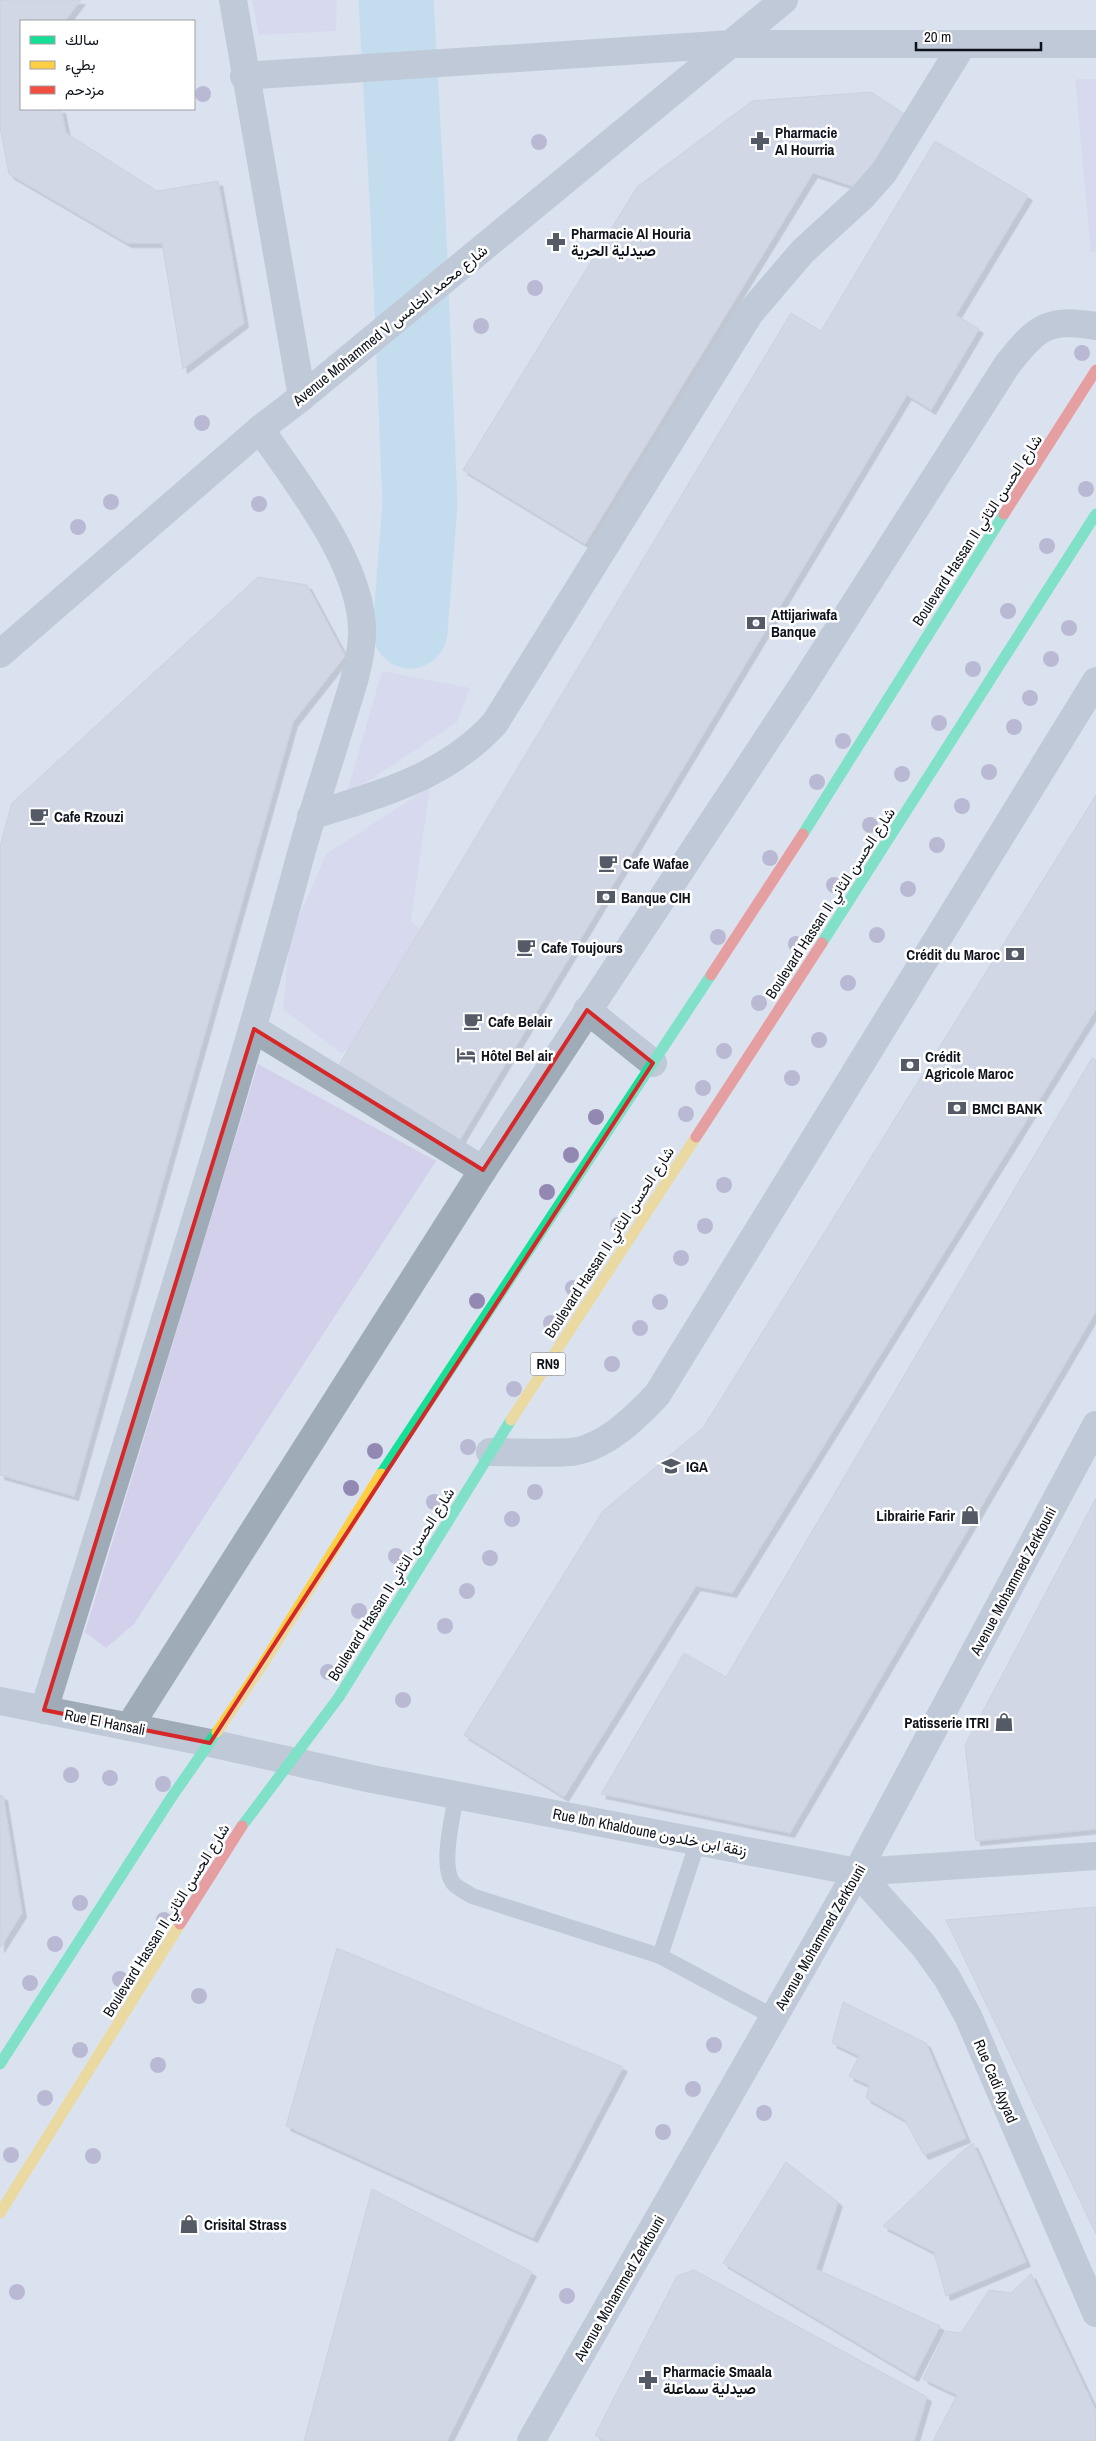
<svg xmlns="http://www.w3.org/2000/svg" width="1096" height="2441" font-family="'Archivo Narrow',Vazirmatn,sans-serif">
  <style>
    .green { fill: #d3d0eb }
    .lines { fill: none; stroke-linecap: round; stroke-linejoin: round }
    .river { stroke: #a7d7ee; stroke-width: 75 }
    .building { fill: #c5c9d4; stroke: #babdc8; filter: url(#shadow) }
    .lane { stroke: #a0abb8; stroke-width: 16 }
    .street { stroke: #a0abb8; stroke-width: 28 }
    .fast { stroke: #16e098; stroke-width: 11 }
    .slow { stroke: #ffcf43; stroke-width: 11 }
    .jam { stroke: #f24e42; stroke-width: 11 }
    .tree { fill: #9388b2 }
    .marked { fill: none; stroke: #d62828; stroke-width: 4; stroke-linejoin: round }
    .labels { text-anchor: middle; dominant-baseline: central; stroke-width: 5; stroke-linejoin: round; paint-order: stroke }
    .shield { fill: #fff; stroke: #56595f; stroke-width: 1 }
    .shield-label { font-size: 14px; font-weight: bold; fill: #0e121b }
    .poi-label { font-size: 15px; font-weight: bold; fill: #0e121b; stroke: #fff; text-anchor: start }
    .street-label { font-size: 15px; fill: #0e121b; stroke: #fff }
  </style>
  <defs>
    <filter id="shadow"><feDropShadow dx="4.5" dy="4.5" stdDeviation="0" flood-color="#0004"/></filter>
  </defs>
  <rect width="100%" height="100%" fill="#dae2f0"/>
  <!-- green -->
  <g class="green">
    <polygon points="252,0 337,0 336,31 259,35"/>
    <polygon points="1075,79 1096,79 1096,251 1091,253"/>
    <polygon points="382,671 470,688 457,722 346,796"/>
    <polygon points="430,787 411,921 423,931 364,1046 340,1053 283,1009 290,938 326,854"/>
    <polygon points="258,1064 436,1161 134,1624 106,1648 85,1632"/>
  </g>
  <g class="lines">
    <!-- river -->
    <polyline class="river" points="396,0 408,215 420,504 410,631"/>
  </g>
  <!-- building -->
  <g class="building">
    <polygon points="0,0 81,0 65,21 21,21 21,109 61,109 66,133 157,191 218,181 244,323 183,369 162,243 127,243 9,174 0,127"/>
    <polygon points="871,92 906,115 858,188 813,173 585,544 463,470 637,187 752,101"/>
    <polygon points="935,141 1028,196 956,315 979,329 931,410 907,395 455,1148 333,1075 791,313 821,331"/>
    <polygon points="258,577 307,585 345,656 293,722 74,1496 0,1475 0,846 12,803"/>
    <polygon points="1096,795 1096,1009 732,1593 696,1586 564,1797 464,1735 603,1511 703,1428"/>
    <polygon points="1092,1058 1096,1060 1096,1311 790,1833 601,1794 684,1653 726,1677"/>
    <polygon points="1096,1498 1096,1829 976,1841 965,1745"/>
    <polygon points="0,1795 3,1796 22,1913 0,1948"/>
    <polygon points="1096,1907 1096,2234 946,1920"/>
    <polygon points="337,1948 623,2067 533,2238 286,2126"/>
    <polygon points="843,2002 926,2043 966,2138 924,2155 905,2120 866,2098 869,2085 849,2076 859,2056 832,2043"/>
    <polygon points="973,2143 1026,2262 946,2296 934,2252 883,2226 959,2154"/>
    <polygon points="786,2162 838,2202 816,2269 940,2326 914,2377 723,2263"/>
    <polygon points="372,2189 532,2272 447,2441 304,2441"/>
    <polygon points="694,2270 927,2397 914,2441 604,2441 595,2435 677,2276"/>
    <polygon points="1031,2274 1096,2411 1096,2441 933,2441 957,2395 923,2379 946,2331 961,2333 989,2290 1011,2293"/>
  </g>
  <g class="lines">
    <!-- lane -->
    <g class="lane">
      <path d="M456,1795C453,1816 440,1866 453,1883C457,1888 466,1892 472,1896L660,1956L774,2017"/>
      <polyline points="660,1956 698,1841"/>
    </g>
    <!-- street -->
    <g class="street">
      <polyline points="233,0 302,397"/>
      <polyline points="244,76 732,44 1096,44"/>
      <polyline points="0,654 260,429 302,397 784,0"/>
      <path d="M311,816C379,794 445,778 495,723L750,313L803,251L862,197L884,172L963,44"/>
      <polyline points="587,1010 653,1063"/>
      <polyline points="254,1029 483,1170"/>
      <path d="M490,1452C517,1452 545,1454 571,1452C605,1448 635,1418 657,1395L1096,681"/>
      <polyline points="0,1701 210,1743 372,1779 857,1872 1096,1856"/>
      <path d="M44,1710C129,1433 219,1156 295,876C308,825 325,776 340,726C349,697 361,665 362,634C364,566 297,483 260,429"/>
      <path d="M129,1727L483,1170L806,680L1007,365C1037,327 1047,318 1096,326"/>
      <polyline points="857,1872 924,1946 947,1978 968,2016 1096,2313"/>
      <polyline points="531,2441 857,1872 1096,1425"/>
    </g>
    <!-- fast -->
    <g class="fast">
      <polyline points="803,834 1004,514"/>
      <polyline points="822,943 1096,514"/>
      <polyline points="381,1474 711,975"/>
      <polyline points="242,1826 339,1697 511,1420"/>
      <polyline points="0,2064 171,1798 217,1732"/>
    </g>
    <!-- slow -->
    <g class="slow">
      <polyline points="511,1420 696,1137"/>
      <polyline points="217,1732 263,1664 381,1474"/>
      <polyline points="0,2213 180,1924"/>
    </g>
    <!-- jam -->
    <g class="jam">
      <polyline points="1004,514 1096,370"/>
      <polyline points="711,975 803,834"/>
      <polyline points="696,1137 822,943"/>
      <polyline points="180,1924 242,1826"/>
    </g>
  </g>
  <!-- trees -->
  <g class="tree">
    <circle cx="203" cy="94" r="8"/>
    <circle cx="539" cy="142" r="8"/>
    <circle cx="535" cy="288" r="8"/>
    <circle cx="481" cy="326" r="8"/>
    <circle cx="1082" cy="353" r="8"/>
    <circle cx="202" cy="423" r="8"/>
    <circle cx="1086" cy="489" r="8"/>
    <circle cx="111" cy="502" r="8"/>
    <circle cx="259" cy="504" r="8"/>
    <circle cx="78" cy="527" r="8"/>
    <circle cx="1047" cy="546" r="8"/>
    <circle cx="1008" cy="611" r="8"/>
    <circle cx="1069" cy="628" r="8"/>
    <circle cx="1051" cy="659" r="8"/>
    <circle cx="973" cy="669" r="8"/>
    <circle cx="1030" cy="698" r="8"/>
    <circle cx="939" cy="723" r="8"/>
    <circle cx="1014" cy="727" r="8"/>
    <circle cx="843" cy="741" r="8"/>
    <circle cx="989" cy="772" r="8"/>
    <circle cx="902" cy="774" r="8"/>
    <circle cx="817" cy="782" r="8"/>
    <circle cx="962" cy="806" r="8"/>
    <circle cx="870" cy="825" r="8"/>
    <circle cx="937" cy="845" r="8"/>
    <circle cx="770" cy="858" r="8"/>
    <circle cx="834" cy="885" r="8"/>
    <circle cx="908" cy="889" r="8"/>
    <circle cx="877" cy="935" r="8"/>
    <circle cx="718" cy="937" r="8"/>
    <circle cx="796" cy="944" r="8"/>
    <circle cx="848" cy="983" r="8"/>
    <circle cx="759" cy="1003" r="8"/>
    <circle cx="819" cy="1040" r="8"/>
    <circle cx="724" cy="1051" r="8"/>
    <circle cx="792" cy="1078" r="8"/>
    <circle cx="703" cy="1088" r="8"/>
    <circle cx="686" cy="1114" r="8"/>
    <circle cx="596" cy="1117" r="8"/>
    <circle cx="571" cy="1155" r="8"/>
    <circle cx="724" cy="1185" r="8"/>
    <circle cx="547" cy="1192" r="8"/>
    <circle cx="618" cy="1225" r="8"/>
    <circle cx="705" cy="1226" r="8"/>
    <circle cx="681" cy="1258" r="8"/>
    <circle cx="573" cy="1288" r="8"/>
    <circle cx="477" cy="1301" r="8"/>
    <circle cx="660" cy="1302" r="8"/>
    <circle cx="551" cy="1323" r="8"/>
    <circle cx="640" cy="1328" r="8"/>
    <circle cx="612" cy="1364" r="8"/>
    <circle cx="514" cy="1389" r="8"/>
    <circle cx="468" cy="1447" r="8"/>
    <circle cx="375" cy="1451" r="8"/>
    <circle cx="351" cy="1488" r="8"/>
    <circle cx="535" cy="1492" r="8"/>
    <circle cx="434" cy="1502" r="8"/>
    <circle cx="512" cy="1519" r="8"/>
    <circle cx="396" cy="1556" r="8"/>
    <circle cx="490" cy="1558" r="8"/>
    <circle cx="467" cy="1591" r="8"/>
    <circle cx="359" cy="1611" r="8"/>
    <circle cx="445" cy="1626" r="8"/>
    <circle cx="328" cy="1672" r="8"/>
    <circle cx="403" cy="1700" r="8"/>
    <circle cx="71" cy="1775" r="8"/>
    <circle cx="110" cy="1778" r="8"/>
    <circle cx="163" cy="1784" r="8"/>
    <circle cx="80" cy="1903" r="8"/>
    <circle cx="164" cy="1920" r="8"/>
    <circle cx="55" cy="1944" r="8"/>
    <circle cx="120" cy="1979" r="8"/>
    <circle cx="30" cy="1983" r="8"/>
    <circle cx="199" cy="1996" r="8"/>
    <circle cx="714" cy="2045" r="8"/>
    <circle cx="80" cy="2050" r="8"/>
    <circle cx="158" cy="2065" r="8"/>
    <circle cx="693" cy="2089" r="8"/>
    <circle cx="45" cy="2098" r="8"/>
    <circle cx="764" cy="2113" r="8"/>
    <circle cx="663" cy="2132" r="8"/>
    <circle cx="11" cy="2155" r="8"/>
    <circle cx="93" cy="2156" r="8"/>
    <circle cx="17" cy="2292" r="8"/>
    <circle cx="567" cy="2296" r="8"/>
  </g>
  <!-- marked area -->
  <path d="M0 0H1096V2441H0ZM587,1010L653,1063L210,1743L44,1710L254,1029L483,1170Z" fill="#dae2f0" fill-opacity=".55" fill-rule="evenodd"/>
  <path class="marked" d="M587,1010L653,1063L210,1743L44,1710L254,1029L483,1170Z"/>
  <!-- icons -->
  <defs>
    <g id="pharmacy-bare" transform="scale(1.5)"><path d="M-2-6h4v4h4v4h-4v4h-4v-4h-4v-4h4Z" fill="#555b66" stroke="#fff" stroke-width="2.5" paint-order="stroke"/></g>
    <g id="bank-bare" transform="scale(1.5)"><path d="M-6-4H6V4H-6ZM0-2.3a2.3 2.3 0 1 0 0 4.6a2.3 2.3 0 1 0 0-4.6Z" fill="#555b66" stroke="#fff" stroke-width="2.5" paint-order="stroke"/></g>
    <g id="cafe-bare" transform="scale(1.5)"><path d="M-5.5-4.5H6V0H3Q3 3.5 0 3.5H-2.5Q-5.5 3.5-5.5 0ZM3-3.2v2h1.7v-2ZM-6 4.5H4V6H-6Z" fill="#555b66" stroke="#fff" stroke-width="2.5" paint-order="stroke"/></g>
    <g id="hotel-bare" transform="scale(1.5)"><path d="M-6-4.5h1.5V1H6V5H4.5V3h-9V5H-6ZM-4 0a1.8 1.8 0 1 1 3.6 0ZM.5 0V-2.5h3Q6-2.5 6 0Z" fill="#555b66" stroke="#fff" stroke-width="2.5" paint-order="stroke"/></g>
    <g id="university-bare" transform="scale(1.5)"><path d="M0-5L7-2L0 1L-7-2ZM-4 1L0 2.5L4 1V4Q0 6-4 4Z" fill="#555b66" stroke="#fff" stroke-width="2.5" paint-order="stroke"/></g>
    <g id="shop-bare" transform="scale(1.5)"><path d="M-5-2.5h2.3a2.7 3.5 0 0 1 5.4 0H5L5.5 6h-11ZM-1.5-2.5h3a1.5 2.3 0 0 0-3 0Z" fill="#555b66" stroke="#fff" stroke-width="2.5" paint-order="stroke"/></g>
  </defs>
  <g fill-rule="evenodd">
    <use href="#pharmacy-bare" x="760" y="141"/>
    <use href="#pharmacy-bare" x="556" y="242"/>
    <use href="#bank-bare" x="756" y="623"/>
    <use href="#cafe-bare" x="39" y="816"/>
    <use href="#cafe-bare" x="608" y="863"/>
    <use href="#bank-bare" x="606" y="897"/>
    <use href="#cafe-bare" x="526" y="947"/>
    <use href="#bank-bare" x="1015" y="954"/>
    <use href="#cafe-bare" x="473" y="1021"/>
    <use href="#hotel-bare" x="466" y="1055"/>
    <use href="#bank-bare" x="910" y="1065"/>
    <use href="#bank-bare" x="957" y="1108"/>
    <use href="#university-bare" x="671" y="1466"/>
    <use href="#shop-bare" x="970" y="1515"/>
    <use href="#shop-bare" x="1004" y="1722"/>
    <use href="#shop-bare" x="189" y="2224"/>
    <use href="#pharmacy-bare" x="648" y="2380"/>
  </g>
  <g class="labels">
    <!-- shield labels -->
    <rect class="shield" x="530.5" y="1352.5" width="35" height="23" rx="4"/>
    <g class="shield-label">
      <text x="548" y="1364">RN9</text>
    </g>
    <!-- poi labels -->
    <g class="poi-label">
      <text x="775" y="132">Pharmacie<tspan x="775" dy="17">Al Hourria</tspan></text>
      <text x="571" y="233">Pharmacie Al Houria<tspan x="571" dy="17">صيدلية الحرية</tspan></text>
      <text x="771" y="614">Attijariwafa<tspan x="771" dy="17">Banque</tspan></text>
      <text x="54" y="816">Cafe Rzouzi</text>
      <text x="623" y="863">Cafe Wafae</text>
      <text x="621" y="897">Banque CIH</text>
      <text x="541" y="947">Cafe Toujours</text>
      <text x="1000" y="954" text-anchor="end">Crédit du Maroc</text>
      <text x="488" y="1021">Cafe Belair</text>
      <text x="481" y="1055">Hôtel Bel air</text>
      <text x="925" y="1056">Crédit<tspan x="925" dy="17">Agricole Maroc</tspan></text>
      <text x="972" y="1108">BMCI BANK</text>
      <text x="686" y="1466">IGA</text>
      <text x="955" y="1515" text-anchor="end">Librairie Farir</text>
      <text x="989" y="1722" text-anchor="end">Patisserie ITRI</text>
      <text x="204" y="2224">Crisital Strass</text>
      <text x="663" y="2371">Pharmacie Smaala<tspan x="663" dy="17">صيدلية سماعلة</tspan></text>
    </g>
    <!-- street labels -->
    <g class="street-label">
      <text transform="translate(390 325) rotate(-39)">Avenue Mohammed V شارع محمد الخامس</text>
      <text transform="translate(977 530) rotate(-57)">Boulevard Hassan II شارع الحسن الثاني</text>
      <text transform="translate(830 903) rotate(-57)">Boulevard Hassan II شارع الحسن الثاني</text>
      <text transform="translate(609 1242) rotate(-57)">Boulevard Hassan II شارع الحسن الثاني</text>
      <text transform="translate(1013 1581) rotate(-62)">Avenue Mohammed Zerktouni</text>
      <text transform="translate(391 1584) rotate(-58)">Boulevard Hassan II شارع الحسن الثاني</text>
      <text transform="translate(105 1722) rotate(11)">Rue El Hansali</text>
      <text transform="translate(650 1832) rotate(11)">Rue Ibn Khaldoune زنقة ابن خلدون</text>
      <text transform="translate(166 1920) rotate(-58)">Boulevard Hassan II شارع الحسن الثاني</text>
      <text transform="translate(820 1937) rotate(-60)">Avenue Mohammed Zerktouni</text>
      <text transform="translate(996 2081) rotate(67)">Rue Cadi Ayyad</text>
      <text transform="translate(619 2288) rotate(-60)">Avenue Mohammed Zerktouni</text>
    </g>
  </g>
  <!-- legend -->
  <rect x="20" y="20" width="175" height="90" fill="#ffffff" stroke="#9fa0a4"/>
  <rect x="30" y="36" width="25" height="8" fill="#16e098" stroke="#9fa0a4"/>
  <text x="65" y="45" font-size="15" fill="#0e121b">سالك</text>
  <rect x="30" y="61" width="25" height="8" fill="#ffcf43" stroke="#9fa0a4"/>
  <text x="65" y="70" font-size="15" fill="#0e121b">بطيء</text>
  <rect x="30" y="86" width="25" height="8" fill="#f24e42" stroke="#9fa0a4"/>
  <text x="65" y="95" font-size="15" fill="#0e121b">مزدحم</text>
  <!-- scale -->
  <path d="M916 42v8h125v-8" fill="none" stroke="#0e121b" stroke-width="2.5"/>
  <text x="924" y="42" font-size="15" fill="#0e121b" stroke="#ffffff" stroke-width="4" paint-order="stroke">20 m</text>
</svg>
